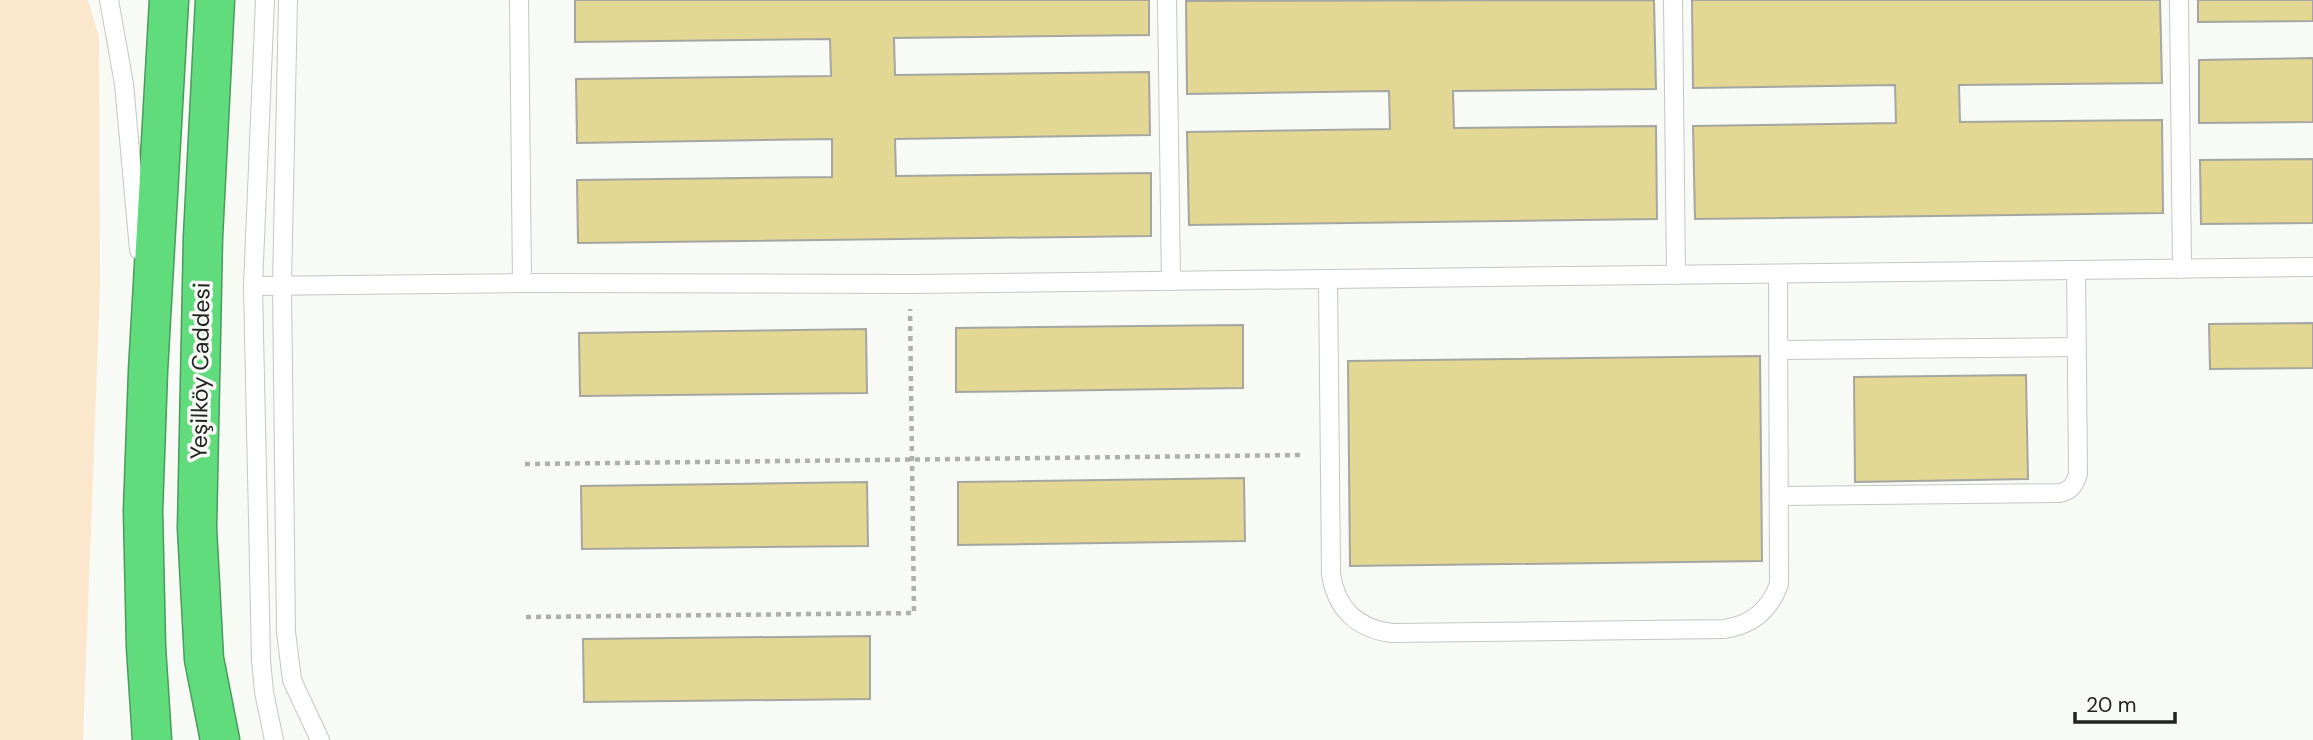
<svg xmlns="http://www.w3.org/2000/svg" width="2313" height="740" font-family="'DM Sans',sans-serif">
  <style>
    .green { fill: #fbe7cb }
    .building { fill: #e2d793; stroke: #a5a5a1; stroke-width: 2 }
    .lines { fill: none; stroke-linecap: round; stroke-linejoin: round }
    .lane-casing { stroke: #c5c7c3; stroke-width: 20 }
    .highway-casing { stroke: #4a9b5d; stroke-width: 41 }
    .path { stroke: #afb0ad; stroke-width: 4.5; stroke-dasharray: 5 5; stroke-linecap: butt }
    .lane { stroke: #fff; stroke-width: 18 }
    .highway { stroke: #60dc7d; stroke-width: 38 }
    .labels { text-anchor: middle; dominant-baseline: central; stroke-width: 7; stroke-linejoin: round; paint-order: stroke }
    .street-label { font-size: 23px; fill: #222321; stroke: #f8faf6 }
  </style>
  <rect width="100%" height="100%" fill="#f8faf6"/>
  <!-- green -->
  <polygon class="green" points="0,0 88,0 99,37 100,288 83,740 0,740"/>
  <!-- building -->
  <g class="building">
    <polygon points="575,0 1149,0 1149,35 894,38 895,75 1149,72 1150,135 895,139 896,176 1151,173 1151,236 578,243 577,180 832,177 832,139 577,143 576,79 831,76 830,39 575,42"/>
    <polygon points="1654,0 1656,89 1453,91 1454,128 1656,126 1657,219 1189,225 1187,132 1390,129 1389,91 1187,94 1186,1"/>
    <polygon points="1692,0 2160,0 2162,83 1959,85 1960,122 2162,120 2163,213 1695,219 1693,126 1896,123 1895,85 1693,88"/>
    <polygon points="2198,0 2313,0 2313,21 2198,22"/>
    <polygon points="2313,58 2313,122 2199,123 2199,60"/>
    <polygon points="2313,159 2313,223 2201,224 2200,160"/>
    <polygon points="2313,323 2313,368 2210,369 2209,324"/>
    <polygon points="1243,325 1243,388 956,392 956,328"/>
    <polygon points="866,329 867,393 580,396 579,333"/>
    <polygon points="1760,356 1762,561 1350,566 1348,361"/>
    <polygon points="2026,375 2028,479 1855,482 1854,377"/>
    <polygon points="1244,478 1245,541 958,545 958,482"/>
    <polygon points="867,482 868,546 582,549 581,486"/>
    <polygon points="870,636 870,699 584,702 583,639"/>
  </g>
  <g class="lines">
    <!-- lane casing -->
    <g class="lane-casing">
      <g id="lane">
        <polyline points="109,0 124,84 139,250"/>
        <polyline points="265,0 253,286 261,660 264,692 274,740"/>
        <polyline points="288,0 282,286 286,632 292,680 320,740"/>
        <polyline points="519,0 522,283"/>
        <polyline points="1167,0 1171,281"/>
        <polyline points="1673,0 1676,275"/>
        <polyline points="2179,0 2182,269"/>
        <path d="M1328,279L1331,574C1336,609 1358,629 1392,633L1724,629C1752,625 1770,610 1779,584L1778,274"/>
        <polyline points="253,286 522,283 910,284 2313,267"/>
        <polyline points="1779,350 2076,347"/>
        <path d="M1780,496L2060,493C2071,491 2075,484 2078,474L2076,270"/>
      </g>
    </g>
    <!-- highway casing -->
    <g class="highway-casing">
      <g id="highway">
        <polyline points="215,0 203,237 197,528 204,659 220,740"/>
        <polyline points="152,740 146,647 143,511 148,371 169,0"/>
      </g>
    </g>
    <!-- path -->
    <g class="path">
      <polyline points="525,464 1304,455"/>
      <polyline points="526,617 914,613 910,309"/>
    </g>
    <!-- lane -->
    <use href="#lane" class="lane"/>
    <!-- highway -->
    <use href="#highway" class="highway"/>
  </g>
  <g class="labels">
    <!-- street labels -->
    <g class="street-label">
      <text transform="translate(200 371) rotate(-89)">Yeşilköy Caddesi</text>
    </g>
  </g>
  <!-- scale -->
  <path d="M2075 712v10h100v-10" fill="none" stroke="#222321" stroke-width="3.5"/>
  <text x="2086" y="712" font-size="21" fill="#222321" stroke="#f8faf6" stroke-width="5" paint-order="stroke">20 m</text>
</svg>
